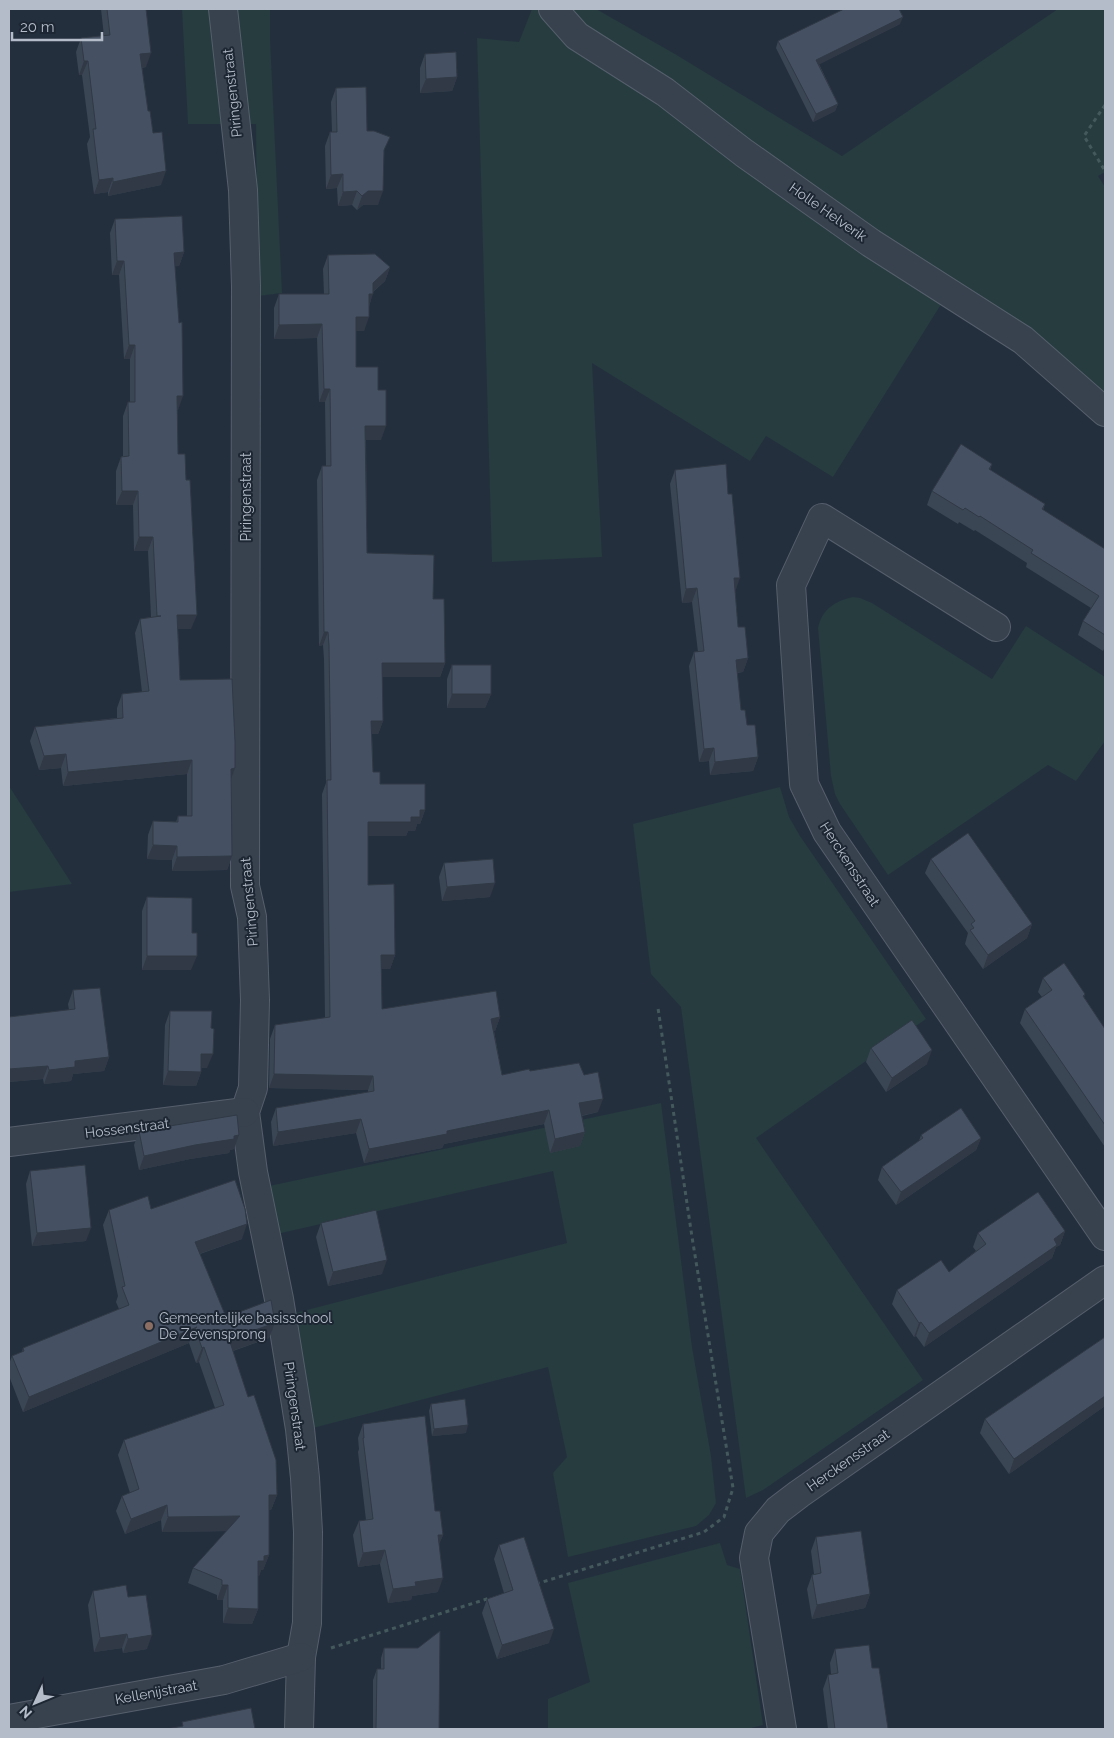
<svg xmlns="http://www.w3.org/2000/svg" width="1114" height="1738" font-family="Raleway,sans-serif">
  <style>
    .green { fill: #263c3f }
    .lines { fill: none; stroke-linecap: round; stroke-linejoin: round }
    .minor-casing { stroke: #565f6c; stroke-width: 30 }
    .path { stroke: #44595c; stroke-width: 3; stroke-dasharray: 4 4; stroke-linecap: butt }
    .minor { stroke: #38414e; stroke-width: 28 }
    .wall { fill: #3b4654 }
    .shaded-wall { fill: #303945 }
    .building { fill: #455162; stroke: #303945 }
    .education-dot { fill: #8d6e63; stroke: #1d2633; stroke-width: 2 }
    .labels { text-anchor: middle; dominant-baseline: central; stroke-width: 4; stroke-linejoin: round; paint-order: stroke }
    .street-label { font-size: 14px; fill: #b4bcc9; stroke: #1d2633 }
    .poi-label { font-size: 14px; fill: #b4bcc9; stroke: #1d2633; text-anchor: start }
  </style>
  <rect width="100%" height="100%" fill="#242f3e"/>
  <!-- green -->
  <g class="green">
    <polygon points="182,9 270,9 270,39 282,293 258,296 256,124 188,124"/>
    <polygon points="532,9 596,9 675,54 842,156 1058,9 1105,9 1105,172 1098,176 1105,187 1105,398 945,298 833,477 766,436 750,461 592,363 602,557 492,562 477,38 519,42"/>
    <path d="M853,597L860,598L872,603L992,679L1026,626L1105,677V741L1076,781L1048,765L888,875L840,804L835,794L831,776L818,628C822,609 835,601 853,597Z"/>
    <polygon points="9,786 72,884 9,892"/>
    <polygon points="780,787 789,817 800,836 926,1019 756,1138 923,1380 763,1490 746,1498 681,1007 651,974 633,824"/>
    <polygon points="661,1103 692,1347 711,1456 716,1503 709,1515 696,1526 568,1557 553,1473 567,1457 548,1367 309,1429 295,1313 567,1243 553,1171 277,1234 269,1186"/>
    <polygon points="720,1543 727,1565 740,1569 763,1725 747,1729 548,1729 548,1699 590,1682 568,1583"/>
  </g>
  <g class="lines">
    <!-- minor casing -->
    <g class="minor-casing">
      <g id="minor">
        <polyline points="223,9 243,190 246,286 245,886 252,917 255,1000 253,1088 245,1112 253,1172 279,1299 300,1429 305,1478 308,1532 307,1623 301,1657 299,1729"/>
        <polyline points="553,9 577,36 665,92 744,153 871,243 1023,340 1105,412"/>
        <polyline points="996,627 822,518 791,585 804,784 827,832 1105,1236"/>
        <polyline points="9,1142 245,1112"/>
        <polyline points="9,1719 224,1680 301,1657"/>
        <polyline points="782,1729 754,1558 759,1533 778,1510 799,1494 1105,1280"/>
      </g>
    </g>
    <!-- path -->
    <g class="path">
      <polyline points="1105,105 1084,136 1105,171"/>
      <polyline points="536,1584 704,1532 724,1517 733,1488 692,1237 658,1008"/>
      <polyline points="331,1648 490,1598"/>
    </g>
    <!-- minor -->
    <use href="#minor" class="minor"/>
  </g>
  <!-- wall -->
  <g class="wall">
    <polygon points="101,9 146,9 146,67 142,68 148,111 153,133 161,185 108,196 108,192 94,194 87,144 90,137 82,75 79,75 76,52 81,38 104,36"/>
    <polygon points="900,24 819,64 838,104 835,111 813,122 776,48 778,41"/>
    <polygon points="425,54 457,77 452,91 420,93 420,68"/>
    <polygon points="336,88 367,131 384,153 378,205 363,205 357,210 352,205 338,206 337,188 326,189 325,146 330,132 332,132 331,102"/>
    <polygon points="115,219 184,252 179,266 175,266 178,410 177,410 178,454 191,629 178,629 180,680 235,768 231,778 232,856 227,870 172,871 172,860 147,859 148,835 153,821 176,822 178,816 187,816 187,774 63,786 61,768 39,770 30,741 35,727 117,718 117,708 122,694 142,692 135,633 140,619 151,617 148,551 134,551 133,505 116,505 116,471 121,457 123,456 123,416 128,402 130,402 130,359 124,359 119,275 112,275 110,233"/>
    <polygon points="328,255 390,267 385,281 373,292 369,307 364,331 356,331 356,367 378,390 381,440 366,440 367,553 433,599 445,663 440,677 382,677 383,721 378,734 372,734 373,772 380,784 425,810 420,824 417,824 415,831 408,831 406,836 368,836 368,885 395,955 390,969 381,969 382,1009 500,1017 495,1031 494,1031 502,1075 530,1071 598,1112 582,1116 585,1132 580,1146 550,1153 544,1124 444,1144 442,1148 364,1163 356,1133 273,1146 271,1122 276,1108 368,1092 368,1090 269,1088 270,1039 275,1025 325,1018 322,794 326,783 324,659 323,645 319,646 317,480 322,466 326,466 325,402 319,402 317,338 274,339 274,308 279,294 324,294 323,269"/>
    <polygon points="992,464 990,470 1045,504 1043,510 1105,549 1105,647 1103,651 1078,635 1083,621 1091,608 1026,567 1027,563 975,530 974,531 959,522 958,524 927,505 932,491"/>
    <polygon points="675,470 735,592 738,627 748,658 743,672 737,673 741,710 747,725 758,757 753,771 710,775 709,761 699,762 689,666 694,652 698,652 692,602 682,603 670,484"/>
    <polygon points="452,665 491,694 485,708 447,708 447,679"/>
    <polygon points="931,859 1032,924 1027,938 983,969 965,944 968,933 925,873"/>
    <polygon points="444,863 490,897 442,901 439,877"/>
    <polygon points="147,897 191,970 142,970 142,911"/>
    <polygon points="1043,978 1085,994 1084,997 1105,1029 1105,1147 1020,1023 1025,1009 1042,997 1038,992"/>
    <polygon points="73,990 109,1057 104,1071 73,1074 71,1081 44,1084 43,1079 9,1082 9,1017 69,1010 68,1004"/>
    <polygon points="170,1011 207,1068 201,1068 201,1072 196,1086 163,1085 165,1025"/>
    <polygon points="871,1048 927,1064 886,1092 866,1062"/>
    <polygon points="139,1131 234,1149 230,1150 229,1153 190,1159 139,1170 134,1145"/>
    <polygon points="921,1135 981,1138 976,1150 896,1205 878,1180 882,1167 919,1141"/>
    <polygon points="30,1171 86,1241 32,1246 26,1184"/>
    <polygon points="151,1209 242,1239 200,1254 226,1317 275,1323 269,1338 233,1351 277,1495 271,1510 269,1510 269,1555 263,1570 261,1570 259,1576 258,1576 258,1609 252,1624 223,1623 223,1600 217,1600 217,1595 188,1583 193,1568 227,1531 162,1532 161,1520 125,1534 116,1511 122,1496 130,1493 118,1455 124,1440 215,1408 199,1362 196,1363 189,1343 23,1412 9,1376 9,1364 12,1356 22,1352 23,1348 119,1309 116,1302 118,1296 103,1225 109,1210"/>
    <polygon points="321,1223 382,1274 328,1286 316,1237"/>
    <polygon points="1065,1231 1060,1245 1056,1247 1052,1258 924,1347 916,1336 914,1337 892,1304 897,1290 949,1272 976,1251 973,1247 978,1233"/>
    <polygon points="1105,1337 1105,1406 1009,1474 980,1433 985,1419"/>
    <polygon points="431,1404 466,1433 432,1436 429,1411"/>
    <polygon points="363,1424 435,1511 443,1535 439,1544 438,1592 412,1596 411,1600 388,1603 380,1564 358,1567 353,1535 359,1521 366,1520 358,1452 359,1449 358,1438"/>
    <polygon points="816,1537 870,1594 865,1608 812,1619 807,1589 812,1575 814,1574 811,1551"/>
    <polygon points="499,1545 549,1643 497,1659 482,1613 487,1599 504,1593 494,1559"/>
    <polygon points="93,1591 128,1597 147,1649 123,1653 122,1648 94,1652 88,1605"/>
    <polygon points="384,1648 439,1729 373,1729 373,1680 377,1669 381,1669 381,1658"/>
    <polygon points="835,1649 872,1668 888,1729 828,1729 823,1689 828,1675 831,1674 830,1663"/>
  </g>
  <!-- shaded-wall -->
  <g class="shaded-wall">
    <polygon points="903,17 900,24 814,67 816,60"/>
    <polygon points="151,53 146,67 135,69 140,54"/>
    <polygon points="84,61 88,61 82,75 79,75"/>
    <polygon points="457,77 452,91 420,93 426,79"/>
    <polygon points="838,104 835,111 813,122 816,114"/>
    <polygon points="166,171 161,185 108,196 113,182"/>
    <polygon points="343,174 337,188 326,189 331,175"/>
    <polygon points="113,178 108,192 94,194 99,180"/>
    <polygon points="357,191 352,205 338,206 343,192"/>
    <polygon points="368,191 383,191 378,205 363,205 357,210 362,196"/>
    <polygon points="184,252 179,266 169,267 174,253"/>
    <polygon points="117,261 124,261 119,275 112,275"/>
    <polygon points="390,267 385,281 370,294 373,294 368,308 364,308 373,283"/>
    <polygon points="356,317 369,317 364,331 351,331"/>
    <polygon points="322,324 317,338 274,339 279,325"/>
    <polygon points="129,345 135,345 130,359 124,359"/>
    <polygon points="324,389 330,389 325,402 319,402"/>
    <polygon points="177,396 183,396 178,410 172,410"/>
    <polygon points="365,426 386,426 381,440 360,440"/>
    <polygon points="122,491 138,491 133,505 116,505"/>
    <polygon points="139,537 153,537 148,551 134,551"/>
    <polygon points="734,578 740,578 735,592 729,592"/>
    <polygon points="697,588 692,602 682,603 686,589"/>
    <polygon points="177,615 197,615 191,629 172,629"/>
    <polygon points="324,632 328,632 323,645 319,646"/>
    <polygon points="748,658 743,672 731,673 736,660"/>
    <polygon points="382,663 445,663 440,677 377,677"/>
    <polygon points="452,694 491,694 485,708 447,708"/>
    <polygon points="371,721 383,721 378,734 366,734"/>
    <polygon points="714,748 709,761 699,762 704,749"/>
    <polygon points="66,754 61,768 39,770 44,756"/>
    <polygon points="758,757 753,771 710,775 715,762"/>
    <polygon points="192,760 187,774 63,786 68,772"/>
    <polygon points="235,768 230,782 231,769"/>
    <polygon points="420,810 425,810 420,824 417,824 415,831 408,831 406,836 363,836 368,822 411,817"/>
    <polygon points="153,845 177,846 172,860 147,859"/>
    <polygon points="232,856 227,870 172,871 177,857"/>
    <polygon points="495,883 490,897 442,901 447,887"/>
    <polygon points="1032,924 1027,938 983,969 988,955"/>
    <polygon points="381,955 395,955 390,969 376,969"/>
    <polygon points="147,956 197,956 191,970 142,970"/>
    <polygon points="500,1017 495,1031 486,1032 491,1019"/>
    <polygon points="932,1050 927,1064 886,1092 892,1078"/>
    <polygon points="201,1054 213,1054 207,1068 196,1068"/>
    <polygon points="109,1057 104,1071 73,1074 71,1081 44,1084 49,1070 75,1061"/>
    <polygon points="48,1066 43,1079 9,1082 9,1069"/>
    <polygon points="168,1071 201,1072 196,1086 163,1085"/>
    <polygon points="274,1074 373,1076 368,1090 269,1088"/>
    <polygon points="603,1099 598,1112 574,1117 579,1103"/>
    <polygon points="549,1110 544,1124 444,1144 442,1148 364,1163 369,1149 447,1131"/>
    <polygon points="361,1119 356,1133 273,1146 278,1132"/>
    <polygon points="585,1132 580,1146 550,1153 555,1139"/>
    <polygon points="239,1135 234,1149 230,1150 229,1153 190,1159 139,1170 144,1156"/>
    <polygon points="981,1138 976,1150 896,1205 901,1192"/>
    <polygon points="247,1224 242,1239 190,1257 195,1242"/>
    <polygon points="91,1228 86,1241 32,1246 37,1233"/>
    <polygon points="1065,1231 1060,1245 1056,1247 1052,1258 924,1347 929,1333"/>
    <polygon points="387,1260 382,1274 328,1286 333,1272"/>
    <polygon points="921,1322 916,1336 914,1337 919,1323"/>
    <polygon points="275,1323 269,1338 223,1354 229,1339"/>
    <polygon points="195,1328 189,1343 23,1412 29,1397"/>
    <polygon points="204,1347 199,1362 196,1363 202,1348"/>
    <polygon points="1105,1396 1105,1406 1009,1474 1014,1459"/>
    <polygon points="468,1425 466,1433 432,1436 434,1429"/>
    <polygon points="269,1495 277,1495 271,1510 263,1510"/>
    <polygon points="167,1505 161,1520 125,1534 131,1519"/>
    <polygon points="240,1516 234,1531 162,1532 168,1517"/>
    <polygon points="438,1535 443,1535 437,1549"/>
    <polygon points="385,1550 380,1564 358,1567 363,1553"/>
    <polygon points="269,1555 263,1570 261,1570 259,1576 252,1576 258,1561 264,1556"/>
    <polygon points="443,1578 438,1592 412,1596 411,1600 388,1603 393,1589 415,1582"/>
    <polygon points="222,1585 228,1585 223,1600 217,1600"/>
    <polygon points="870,1594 865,1608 812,1619 817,1605"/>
    <polygon points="228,1608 258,1609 252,1624 223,1623"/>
    <polygon points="554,1629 549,1643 497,1659 502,1645"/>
    <polygon points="127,1634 122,1648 94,1652 100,1638"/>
    <polygon points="152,1635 147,1649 123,1653 128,1639"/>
  </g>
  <!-- building -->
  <g class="building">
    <polygon points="107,9 146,9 151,53 140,54 148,111 150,111 153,133 162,132 166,171 113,182 113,178 99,180 93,129 96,129 88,61 84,61 81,38 110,35"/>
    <polygon points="844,9 899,9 903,17 816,60 838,104 816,114 778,41"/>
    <polygon points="456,52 457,77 426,79 425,54"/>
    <polygon points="366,87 367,131 374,131 390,137 384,150 383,191 368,191 362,196 357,191 343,192 343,174 331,175 330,132 337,132 336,88"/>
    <polygon points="182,216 184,252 174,253 179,323 182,322 183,396 177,396 178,454 185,454 186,480 190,480 197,615 177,615 180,680 232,679 235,742 235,768 231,769 232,856 177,857 177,846 153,845 153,821 178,822 178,816 192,816 192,760 68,772 66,754 44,756 35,727 123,718 122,694 149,691 140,619 161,616 157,616 153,537 139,537 138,491 122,491 121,457 129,456 128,402 135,402 135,345 129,345 124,261 117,261 115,219"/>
    <polygon points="375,254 390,267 373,283 373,294 369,294 369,317 356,317 356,367 378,367 378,390 386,390 386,426 365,426 367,553 434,555 433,599 444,599 445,663 382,663 383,721 371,721 373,772 380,772 380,784 425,784 425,810 420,810 420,817 411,817 411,822 368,822 368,885 394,884 395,955 381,955 382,1009 496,991 500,1017 491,1019 502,1075 529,1069 530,1071 579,1063 584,1075 598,1072 603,1099 579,1103 585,1132 555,1139 549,1110 447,1131 447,1134 369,1149 361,1119 278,1132 276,1108 374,1091 373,1076 274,1074 275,1025 330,1017 327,780 331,780 329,645 328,632 324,632 322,466 331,466 330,389 324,389 322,324 279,325 279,294 329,294 328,255"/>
    <polygon points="961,444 992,464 989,469 1045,504 1042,509 1105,549 1105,635 1083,621 1099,596 1031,553 1033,550 980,516 979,517 965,508 963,510 932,491"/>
    <polygon points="726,464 728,494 732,494 740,578 734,578 738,627 745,627 748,658 736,660 741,710 745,710 747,725 755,725 758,757 715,762 714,748 704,749 694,652 704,651 697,588 686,589 675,470"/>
    <rect x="452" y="665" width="39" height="29"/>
    <polygon points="968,833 1032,924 988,955 970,930 974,928 971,924 975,921 931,859"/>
    <polygon points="493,859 495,883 447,887 444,863"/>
    <polygon points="147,897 192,898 192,933 197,933 197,956 147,956"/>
    <polygon points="1064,963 1085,994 1083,996 1105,1029 1105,1125 1025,1009 1052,990 1043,978"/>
    <polygon points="100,988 109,1057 75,1061 75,1067 49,1070 48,1066 9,1069 9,1017 75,1009 73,990"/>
    <polygon points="170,1011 212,1011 211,1028 214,1029 213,1054 201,1054 201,1072 168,1071"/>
    <polygon points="912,1020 932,1050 892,1078 871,1048"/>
    <polygon points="961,1108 981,1138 901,1192 882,1167 923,1138 921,1135"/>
    <polygon points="237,1115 239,1135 234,1136 234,1139 195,1145 144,1156 139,1131"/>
    <polygon points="85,1165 91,1228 37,1233 30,1171"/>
    <polygon points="235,1180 245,1209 247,1224 195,1242 226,1317 271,1300 275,1323 229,1339 248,1397 254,1395 276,1460 277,1495 269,1495 269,1555 264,1556 264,1561 258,1561 258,1609 228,1608 228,1585 222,1585 222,1580 193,1568 240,1516 168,1517 167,1505 131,1519 122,1496 139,1489 124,1440 224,1405 204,1347 202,1348 195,1328 197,1327 29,1397 12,1356 24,1351 23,1348 129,1305 122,1287 125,1286 109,1210 148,1196 151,1209"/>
    <polygon points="1038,1192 1065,1231 1054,1239 1057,1245 929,1333 921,1322 919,1323 897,1290 941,1260 949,1272 986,1244 978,1233"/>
    <polygon points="376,1210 387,1260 333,1272 321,1223"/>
    <polygon points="1105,1337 1105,1396 1014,1459 985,1419"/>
    <polygon points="465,1399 468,1425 434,1429 431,1404"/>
    <polygon points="425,1416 435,1511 440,1511 443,1535 438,1535 443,1578 415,1582 416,1586 393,1589 385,1550 363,1553 359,1521 373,1519 363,1438 364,1438 363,1424"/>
    <polygon points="861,1531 870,1594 817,1605 812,1575 821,1573 816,1537"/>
    <polygon points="524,1537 554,1629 502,1645 487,1599 513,1590 499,1545"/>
    <polygon points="126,1585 128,1597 146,1595 152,1635 128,1639 127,1634 100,1638 93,1591"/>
    <polygon points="440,1631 439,1729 376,1729 377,1669 384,1669 384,1648 418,1648"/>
    <polygon points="869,1645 872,1668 879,1668 888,1729 835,1729 828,1675 838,1673 835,1649"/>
    <polygon points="251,1708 255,1729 167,1729 183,1726 182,1722"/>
  </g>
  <!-- markers -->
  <circle class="education-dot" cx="149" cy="1326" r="5"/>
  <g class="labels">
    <!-- street labels -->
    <g class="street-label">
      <text transform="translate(232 93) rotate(-96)">Piringenstraat</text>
      <text transform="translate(828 212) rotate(35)">Holle Helverik</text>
      <text transform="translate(246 497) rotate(-90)">Piringenstraat</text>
      <text transform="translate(850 864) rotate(57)">Herckensstraat</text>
      <text transform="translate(249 902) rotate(-95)">Piringenstraat</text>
      <text transform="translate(127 1128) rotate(-7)">Hossenstraat</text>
      <text transform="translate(295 1406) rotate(82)">Piringenstraat</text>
      <text transform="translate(848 1460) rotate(-35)">Herckensstraat</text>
      <text transform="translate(156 1692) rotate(-10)">Kellenijstraat</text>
    </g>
    <!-- poi labels -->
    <g class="poi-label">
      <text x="159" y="1318">Gemeentelijke basisschool<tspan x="159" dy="16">De Zevensprong</tspan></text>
    </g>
  </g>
  <!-- border -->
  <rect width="1114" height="1738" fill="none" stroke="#b4bcc9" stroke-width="20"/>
  <!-- north arrow -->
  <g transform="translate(35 1703) rotate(226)" stroke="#1d2633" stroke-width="4" paint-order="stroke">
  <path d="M0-4L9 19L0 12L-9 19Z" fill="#b4bcc9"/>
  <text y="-8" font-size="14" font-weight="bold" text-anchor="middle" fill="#b4bcc9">N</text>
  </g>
  <!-- scale -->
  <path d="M12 32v8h90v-8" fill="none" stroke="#b4bcc9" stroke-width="2.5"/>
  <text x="20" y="32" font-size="15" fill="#b4bcc9" stroke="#1d2633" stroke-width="4" paint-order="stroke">20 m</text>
</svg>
